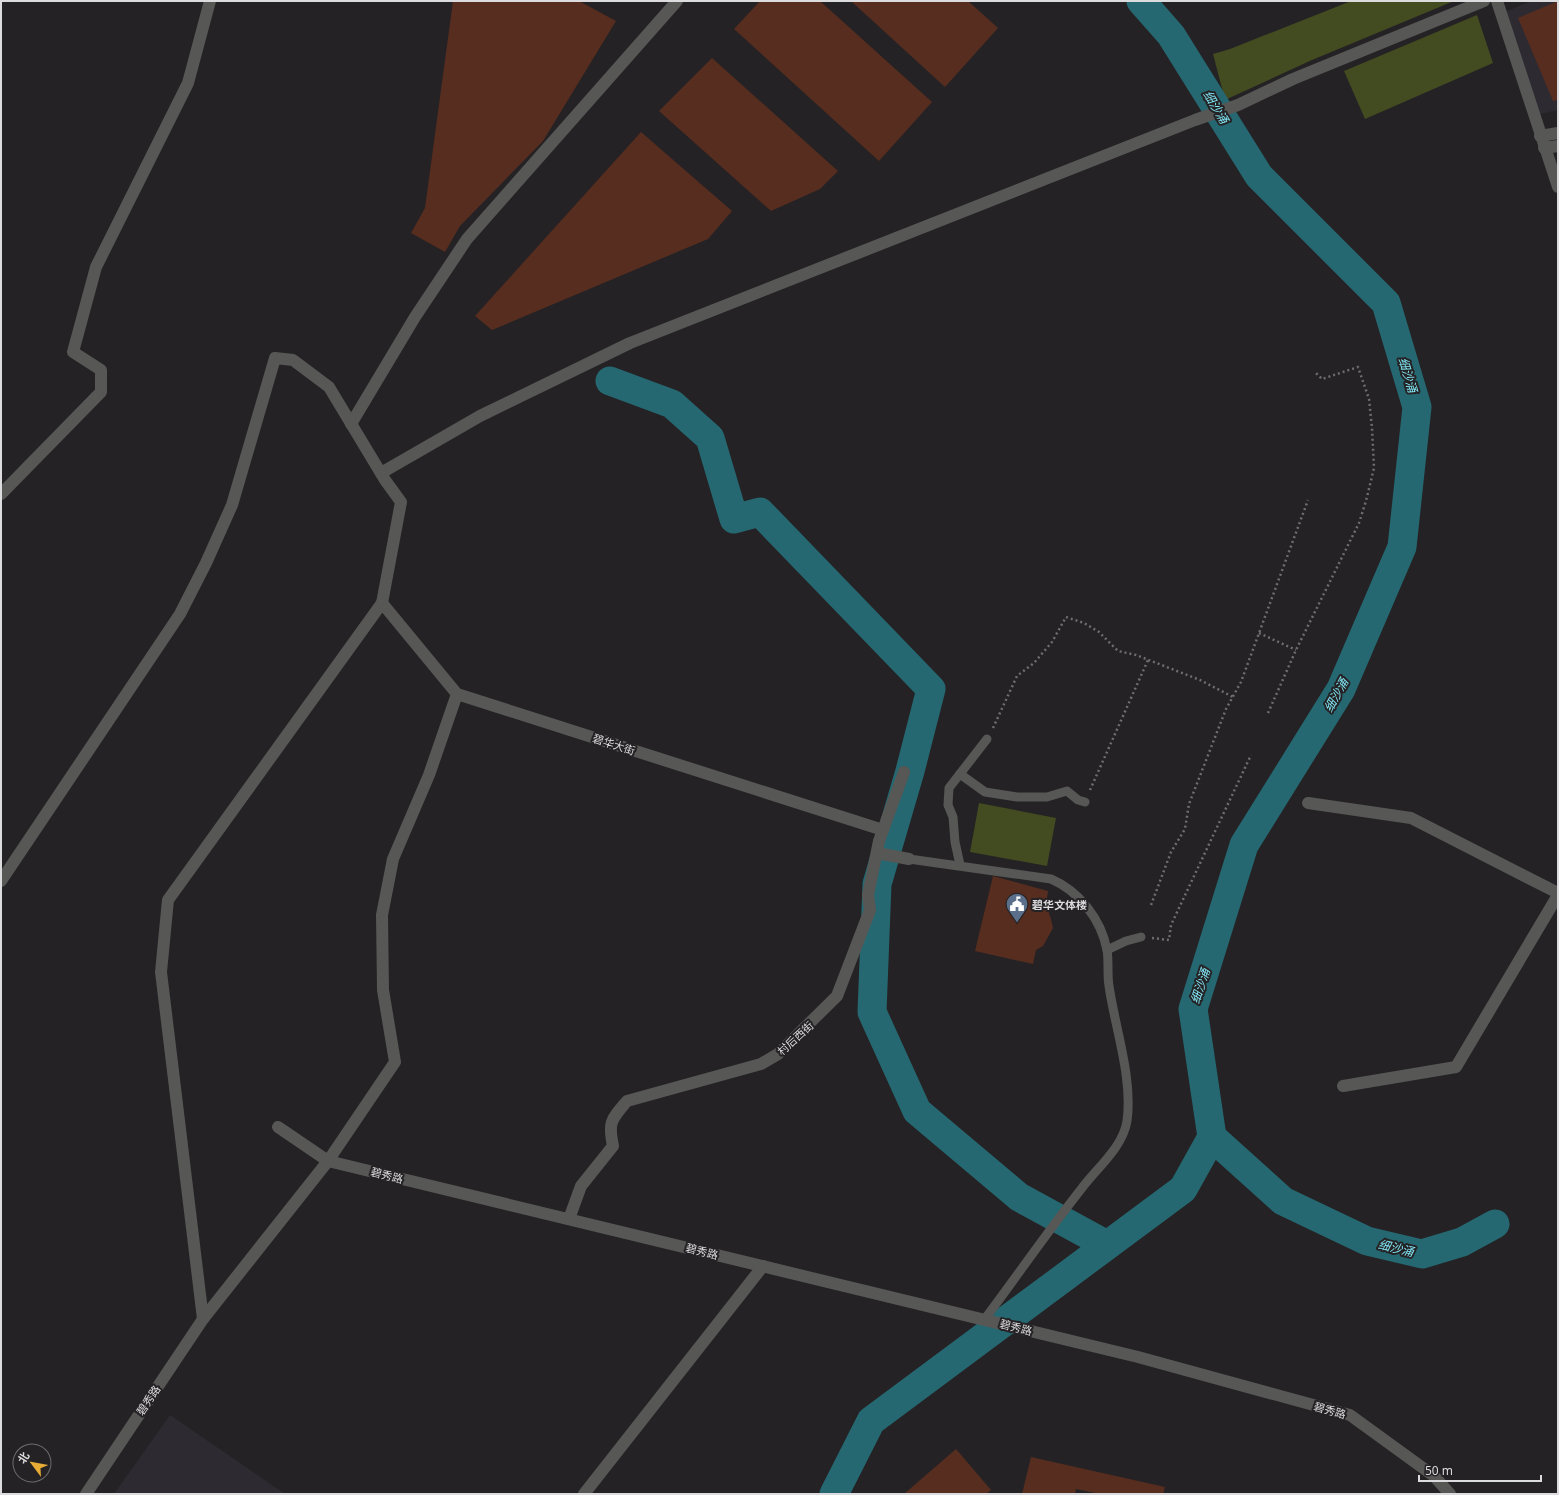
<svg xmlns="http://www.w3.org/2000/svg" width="1559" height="1495" font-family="'Noto Sans','Noto Sans SC',sans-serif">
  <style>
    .built { fill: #2e2a31 }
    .green { fill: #434b21 }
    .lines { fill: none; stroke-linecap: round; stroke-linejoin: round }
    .river { stroke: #266871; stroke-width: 29 }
    .building { fill: #572d1f }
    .path { stroke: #6e6d6f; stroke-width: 2.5; stroke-dasharray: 2 3; stroke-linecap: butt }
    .lane { stroke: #575755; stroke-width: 9 }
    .street { stroke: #575755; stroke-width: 12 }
    .labels { text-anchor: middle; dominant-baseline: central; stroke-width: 4; stroke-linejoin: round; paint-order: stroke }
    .street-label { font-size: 11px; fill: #dcdbdd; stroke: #242224 }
    .poi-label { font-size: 11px; font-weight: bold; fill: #dcdbdd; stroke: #242224; text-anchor: start }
    .water-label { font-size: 12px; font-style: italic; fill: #80e6f4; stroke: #242224 }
  </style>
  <rect width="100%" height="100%" fill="#242224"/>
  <!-- built -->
  <g class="built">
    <polygon points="1531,1 1558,1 1558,110 1540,114 1505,12"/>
    <polygon points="170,1415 285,1494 114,1494"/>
  </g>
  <!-- green -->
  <g class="green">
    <polygon points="1351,1 1454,1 1312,60 1225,100 1213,54 1230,49"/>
    <polygon points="1477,15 1493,63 1365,119 1344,71"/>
    <polygon points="979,803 1056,818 1047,866 970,852"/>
  </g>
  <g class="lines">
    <!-- river -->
    <g class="river">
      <polyline points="1141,1 1171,35 1259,176 1386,303 1417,407 1402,547 1341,689 1244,845 1193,1009 1212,1137 1283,1201 1367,1241 1422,1254 1462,1242 1495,1224"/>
      <polyline points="610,381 672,404 710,438 734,519 760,512 931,689 910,771 877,884 872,1012 917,1111 1019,1197 1107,1245"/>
      <polyline points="834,1494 871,1421 1183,1189 1212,1137"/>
    </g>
  </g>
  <!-- building -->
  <g class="building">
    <polygon points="453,1 579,1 616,21 543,141 460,226 445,252 411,233 425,208"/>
    <polygon points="760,1 820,1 932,102 879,161 734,29"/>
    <polygon points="851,1 968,1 998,28 945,87"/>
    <polygon points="1558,1 1558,100 1553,101 1518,18"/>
    <polygon points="712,58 838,171 820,189 771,211 659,111"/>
    <polygon points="641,132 732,211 708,239 492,330 475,316"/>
    <polygon points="993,876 1048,891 1046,905 1051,919 1053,928 1043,946 1036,950 1033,964 975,951"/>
    <polygon points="956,1449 991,1490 986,1494 904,1494"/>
    <polygon points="1031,1457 1165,1487 1163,1494 1100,1494 1076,1489 1075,1494 1022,1494"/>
  </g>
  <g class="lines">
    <!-- path -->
    <g class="path">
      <polyline points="1259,633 1296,650"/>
      <polyline points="1268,713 1296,650 1359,523 1366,501 1374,468 1372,428 1369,399 1358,367 1322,379 1316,373"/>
      <polyline points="993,728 1017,676 1034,663 1052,642 1066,617 1084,623 1099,632 1118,651 1136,655 1200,680 1233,697"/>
      <polyline points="1090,790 1148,660"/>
      <polyline points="1151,905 1171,852 1185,829 1189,804 1226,709 1241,682 1308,500"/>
      <polyline points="1152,938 1169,940 1171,925 1251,755"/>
    </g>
    <!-- lane -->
    <g class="lane">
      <polyline points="960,774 985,792 1017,797 1047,797 1067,791 1078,800 1085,802"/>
      <path d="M909,859L1051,879C1079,891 1101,919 1107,950C1109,961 1107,974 1109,986C1115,1028 1133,1078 1127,1121C1123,1147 1097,1168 1082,1188C1048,1231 1017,1276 984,1320"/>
      <polyline points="960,865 955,842 953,817 948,805 949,788 987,739"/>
      <polyline points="1107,950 1126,941 1141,937"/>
    </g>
    <!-- street -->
    <g class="street">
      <polyline points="1497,1 1558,187"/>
      <polyline points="1540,136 1558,133"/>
      <polyline points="1544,148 1558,146"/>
      <polyline points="351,424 415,317 467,239 677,1"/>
      <polyline points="381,473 480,416 630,343 1195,120 1238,105 1293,79 1484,1"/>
      <polyline points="1,494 101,392 101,370 73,352 96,267 188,83 210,1"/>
      <polyline points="382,603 457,694 883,830"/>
      <polyline points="1308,803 1411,818 1558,893"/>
      <polyline points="877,853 909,859"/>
      <polyline points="1,881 180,614 206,563 232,505 275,358 293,360 329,387 385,480 401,502 382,603 168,900 161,972 203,1319"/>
      <polyline points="1343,1086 1456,1067 1558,895"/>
      <polyline points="278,1127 328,1161 395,1062 383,990 382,915 393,859 429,775 457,694"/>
      <path d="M569,1219L581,1186L613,1146C608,1122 611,1120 627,1101L761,1064L778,1054L837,996L870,910L868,895L879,841L904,772"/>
      <polyline points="86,1494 203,1319 328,1161 1138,1357 1350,1415 1434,1476 1450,1494"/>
      <polyline points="584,1494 763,1266"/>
    </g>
  </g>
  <!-- icons -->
  <defs>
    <g id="civic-pin" transform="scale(1.15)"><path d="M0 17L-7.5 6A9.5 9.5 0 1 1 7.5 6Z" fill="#5c6f8a" stroke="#242224"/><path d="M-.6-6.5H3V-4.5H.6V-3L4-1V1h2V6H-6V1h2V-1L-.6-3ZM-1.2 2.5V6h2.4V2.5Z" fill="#fff"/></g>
  </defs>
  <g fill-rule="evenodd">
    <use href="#civic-pin" x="1017" y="904"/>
  </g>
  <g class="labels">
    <!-- street labels -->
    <g class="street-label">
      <text transform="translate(614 744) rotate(18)">碧华大街</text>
      <text transform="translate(795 1038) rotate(-42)">村后西街</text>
      <text transform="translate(387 1175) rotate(14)">碧秀路</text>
      <text transform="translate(702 1251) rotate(14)">碧秀路</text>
      <text transform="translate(1016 1327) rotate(14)">碧秀路</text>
      <text transform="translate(148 1400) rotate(-56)">碧秀路</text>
      <text transform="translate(1330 1410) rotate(16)">碧秀路</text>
    </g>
    <!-- poi labels -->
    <g class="poi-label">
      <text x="1032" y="904">碧华文体楼</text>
    </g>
    <!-- water labels -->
    <g class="water-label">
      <text transform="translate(1216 107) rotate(58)">细沙涌</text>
      <text transform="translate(1408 375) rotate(73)">细沙涌</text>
      <text transform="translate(1336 695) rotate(-61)">细沙涌</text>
      <text transform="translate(1200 986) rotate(-72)">细沙涌</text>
      <text transform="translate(1396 1248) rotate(13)">细沙涌</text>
    </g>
  </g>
  <!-- border -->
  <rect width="1559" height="1495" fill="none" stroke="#dcdbdd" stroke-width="4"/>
  <!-- north arrow -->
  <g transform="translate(32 1463) rotate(302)"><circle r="19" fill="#242224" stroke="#6e6c6e"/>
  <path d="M0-3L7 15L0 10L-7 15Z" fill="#e6ac36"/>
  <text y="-6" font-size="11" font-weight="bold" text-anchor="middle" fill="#dcdbdd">北</text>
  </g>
  <!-- scale -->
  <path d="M1419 1475v6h122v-6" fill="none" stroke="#dcdbdd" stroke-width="2"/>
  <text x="1425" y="1475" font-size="12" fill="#dcdbdd" stroke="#242224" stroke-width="3" paint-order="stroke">50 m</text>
</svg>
